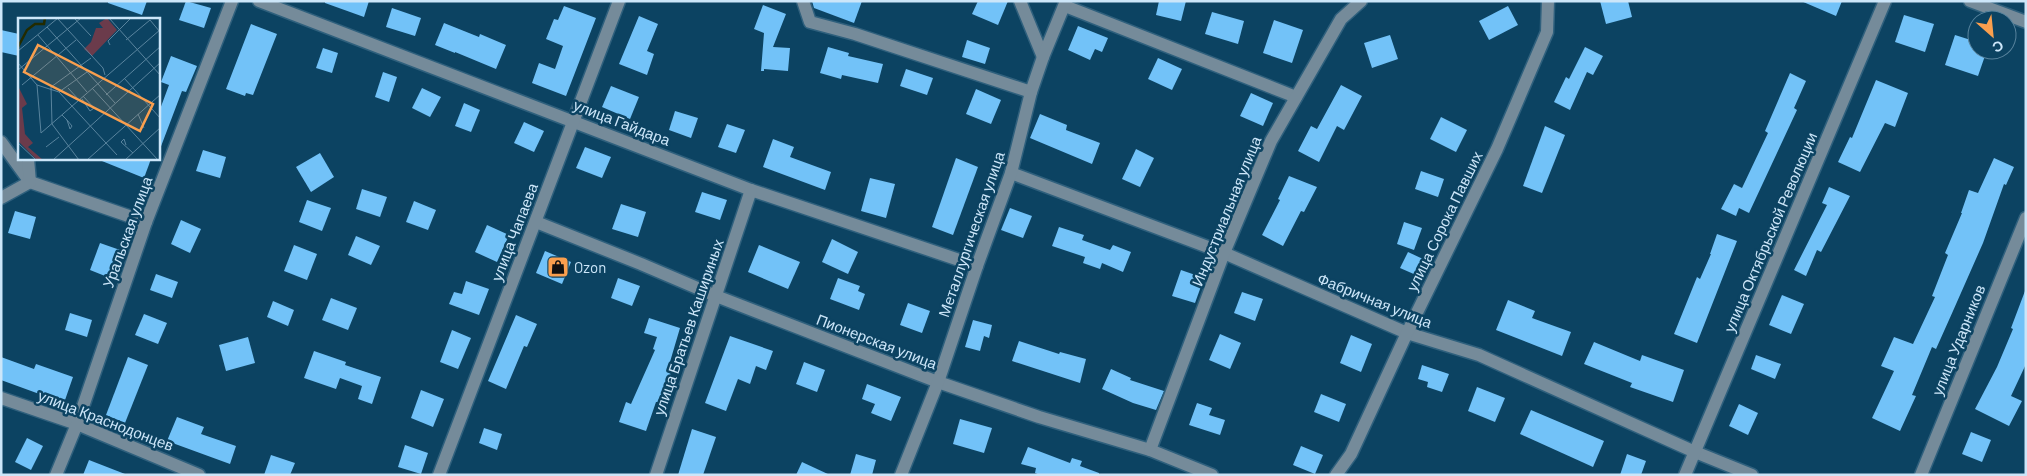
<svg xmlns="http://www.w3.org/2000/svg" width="2027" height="476" font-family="Barlow,sans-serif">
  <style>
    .building { fill: #72c2f8 }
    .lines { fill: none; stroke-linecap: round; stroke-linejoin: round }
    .minor-casing { stroke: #2f607d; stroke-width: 15 }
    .minor { stroke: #758b9a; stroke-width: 12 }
    .labels { text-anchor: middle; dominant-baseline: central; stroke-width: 5; stroke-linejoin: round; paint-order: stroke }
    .street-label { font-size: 15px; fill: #cce6f9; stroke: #0c4362 }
    .poi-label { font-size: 15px; fill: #cce6f9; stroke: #0c4362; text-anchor: start }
    .inset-river { fill: none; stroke: #232b00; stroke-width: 2.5 }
    .inset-road { fill: none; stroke: #59849e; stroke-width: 1 }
    .view { fill: #fa9f4e; fill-opacity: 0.15; stroke: #fa9f4e; stroke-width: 2.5 }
    .inset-edge { fill: none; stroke: #cce6f9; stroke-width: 2.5 }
  </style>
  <rect width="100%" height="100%" fill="#0c4362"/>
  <!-- building -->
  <g class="building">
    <polygon points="108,1 147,1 142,15 108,3"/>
    <polygon points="186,1 211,8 204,28 179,20"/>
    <polygon points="325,1 369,1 364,17 325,3"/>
    <polygon points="812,1 862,1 854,23 814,8"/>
    <polygon points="978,1 1008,1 998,25 972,14"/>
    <polygon points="1159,1 1186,1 1181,21 1156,15"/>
    <polygon points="1600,1 1628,1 1632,17 1606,24"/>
    <polygon points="1801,1 1842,1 1836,16"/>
    <polygon points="763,5 786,14 773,47 790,48 788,71 764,69 764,71 761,71 764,33 754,29"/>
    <polygon points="564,6 596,18 566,96 532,83 539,63 555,69 563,46 546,39 554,19 558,20"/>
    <polygon points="1508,6 1518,25 1489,40 1479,21"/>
    <polygon points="392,8 421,18 415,36 386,27"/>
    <polygon points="1212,12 1244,21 1238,44 1205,34"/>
    <polygon points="1904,15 1934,24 1925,52 1895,42"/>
    <polygon points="639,16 658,24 647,51 654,54 647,75 619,64"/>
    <polygon points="1274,20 1303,30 1292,63 1263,53"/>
    <polygon points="444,23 479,37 480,34 506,45 496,69 455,52 455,53 435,45"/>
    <polygon points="251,24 277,34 253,95 246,93 245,96 226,89"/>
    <polygon points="1078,26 1108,38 1102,52 1095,49 1090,60 1068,50"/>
    <polygon points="1,30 19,34 19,56 1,52"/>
    <polygon points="1390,35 1398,59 1372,68 1364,43"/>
    <polygon points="1955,35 1977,42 1977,50 1987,50 1978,76 1945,65"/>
    <polygon points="967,40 990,48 985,64 962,57"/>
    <polygon points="828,47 849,53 848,56 883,64 878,83 842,75 841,79 820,73"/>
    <polygon points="1585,47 1603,56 1593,75 1587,72 1570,110 1554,102 1566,77 1569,79"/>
    <polygon points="323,48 338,53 332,73 316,68"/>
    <polygon points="171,56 197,66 186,92 182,91 160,149 159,112 169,85 161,82"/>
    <polygon points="1158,58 1182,69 1172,90 1148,79"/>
    <polygon points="906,69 933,78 927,95 900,86"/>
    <polygon points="383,72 397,77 389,102 375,97"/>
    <polygon points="1790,73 1806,81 1794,108 1797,110 1749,213 1739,208 1736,216 1721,209 1734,184 1742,188 1768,133 1765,131"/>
    <polygon points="1876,80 1908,93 1895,127 1885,123 1860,172 1838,162 1850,137 1852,138"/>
    <polygon points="1341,85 1362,96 1344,130 1337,126 1319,162 1298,151 1311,126 1317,129"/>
    <polygon points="611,86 639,97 630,119 602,107"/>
    <polygon points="422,88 441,97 430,117 412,108"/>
    <polygon points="976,89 1001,100 991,124 966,114"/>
    <polygon points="1251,93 1273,103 1263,126 1240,116"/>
    <polygon points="464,103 480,110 471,132 455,126"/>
    <polygon points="675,111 698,118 691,138 669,130"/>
    <polygon points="1040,114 1067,125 1066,130 1100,143 1092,164 1030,138"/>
    <polygon points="1441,117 1467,130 1456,152 1430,139"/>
    <polygon points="524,122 544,131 534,152 514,143"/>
    <polygon points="727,124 745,130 736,153 718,147"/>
    <polygon points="1545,126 1565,135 1542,193 1523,186"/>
    <polygon points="773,139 794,147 790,157 831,172 825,190 763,167"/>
    <polygon points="585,147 611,157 602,178 576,168"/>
    <polygon points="1136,149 1154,158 1140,187 1122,179"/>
    <polygon points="203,150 226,157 220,178 196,171"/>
    <polygon points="320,153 334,177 311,192 296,167"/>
    <polygon points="956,158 978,167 953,235 932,227"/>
    <polygon points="1994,158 2014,167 2006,185 2004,184 1983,243 1953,311 1936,349 1932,347 1912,395 1916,396 1900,431 1872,418 1894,371 1881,366 1894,337 1913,344 1935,297 1932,296 1948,255 1945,253 1962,213 1961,213 1969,190 1978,193"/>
    <polygon points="97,159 151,159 144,178"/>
    <polygon points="1421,171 1444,179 1438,197 1415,189"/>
    <polygon points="1289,176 1317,187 1304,212 1301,211 1283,246 1262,235 1280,200 1278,199"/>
    <polygon points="870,178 895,184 886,218 861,211"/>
    <polygon points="1829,187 1850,196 1821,252 1817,250 1806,276 1794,270 1827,205 1822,203"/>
    <polygon points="362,189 387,197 380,217 356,209"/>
    <polygon points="702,192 727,200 720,220 695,212"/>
    <polygon points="307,200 331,208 322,231 299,222"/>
    <polygon points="414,201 436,210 428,230 406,222"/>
    <polygon points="621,204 646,212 638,237 612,229"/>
    <polygon points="1010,208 1032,216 1023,238 1001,230"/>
    <polygon points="15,211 36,217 30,239 8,233"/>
    <polygon points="181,220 201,229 190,253 171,244"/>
    <polygon points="1404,222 1422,228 1414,250 1397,244"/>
    <polygon points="487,225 509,235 497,262 475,252"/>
    <polygon points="1059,227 1084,235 1082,240 1110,250 1113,245 1131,252 1123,272 1102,263 1100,269 1083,263 1085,257 1052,246"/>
    <polygon points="1717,234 1737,241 1697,343 1674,334 1697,277 1700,279 1711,254 1710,254"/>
    <polygon points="356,236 380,246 371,265 348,255"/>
    <polygon points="832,239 858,252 848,274 822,262"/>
    <polygon points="100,243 120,250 110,278 90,270"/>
    <polygon points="294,245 317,254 307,280 284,271"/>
    <polygon points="759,245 800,262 788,289 748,272"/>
    <polygon points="545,251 571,262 562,284 536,273"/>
    <polygon points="1408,252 1423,259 1416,275 1400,268"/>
    <polygon points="1181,270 1204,278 1195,303 1172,296"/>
    <polygon points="156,274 178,282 172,298 150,290"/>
    <polygon points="618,278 640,286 632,306 611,298"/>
    <polygon points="838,278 860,286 858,291 865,294 859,310 830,299"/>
    <polygon points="466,281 489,289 479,315 449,304 454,292 462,294"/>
    <polygon points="2025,291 2026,364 2011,396 2022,401 2009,426 1975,409 1997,367 2013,329 2011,328"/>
    <polygon points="1242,292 1263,299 1255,321 1234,313"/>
    <polygon points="1782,295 1804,304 1791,334 1769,325"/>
    <polygon points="331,298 357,308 348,330 322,320"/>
    <polygon points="1508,300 1535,311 1532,318 1571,332 1562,356 1496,330"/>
    <polygon points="273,301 294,310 288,326 267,317"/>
    <polygon points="908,303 930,311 922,333 900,325"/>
    <polygon points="70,313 92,320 87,337 65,330"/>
    <polygon points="144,314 167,323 158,344 135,335"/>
    <polygon points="516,315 537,324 527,347 524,346 506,389 488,381"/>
    <polygon points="649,318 680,328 667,372 671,374 658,402 656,402 646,431 619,422 626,402 631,404 655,350 653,349 657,337 644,333"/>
    <polygon points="973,320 992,325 989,338 984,336 980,351 965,347"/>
    <polygon points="452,330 471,338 458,369 440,362"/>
    <polygon points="1220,334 1241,343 1230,369 1209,360"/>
    <polygon points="1351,335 1372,344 1361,372 1340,363"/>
    <polygon points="730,336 773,351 766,370 756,366 750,384 738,379 726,411 705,403"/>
    <polygon points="248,337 255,363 226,371 219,345"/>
    <polygon points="1019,341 1059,354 1060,352 1086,359 1080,383 1012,361"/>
    <polygon points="1594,342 1640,361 1642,355 1684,370 1673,402 1630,387 1632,383 1584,364"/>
    <polygon points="314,351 346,362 345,365 381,377 372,404 358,399 362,386 340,378 336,389 304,378"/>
    <polygon points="1756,355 1781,364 1775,379 1751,369"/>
    <polygon points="1,357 34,369 36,364 73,377 64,403 1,380"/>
    <polygon points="128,357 148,365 125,423 106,415"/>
    <polygon points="804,362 825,370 817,392 796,384"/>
    <polygon points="1422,365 1449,374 1442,392 1427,387 1428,382 1418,379"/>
    <polygon points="1111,369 1131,378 1130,380 1164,391 1156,410 1133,403 1102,389"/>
    <polygon points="867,384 901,397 891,421 871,413 875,404 862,399"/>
    <polygon points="1477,387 1505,398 1495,422 1468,411"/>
    <polygon points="421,390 444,399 433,427 411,418"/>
    <polygon points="1321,394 1346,404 1339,422 1314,412"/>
    <polygon points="1197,403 1212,408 1209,415 1225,420 1220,435 1189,425"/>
    <polygon points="1739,404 1758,413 1748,435 1729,426"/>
    <polygon points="1531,410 1604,441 1593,467 1520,434"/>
    <polygon points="177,417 204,427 201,434 236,446 230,464 167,441"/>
    <polygon points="960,419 992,428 984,453 953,444"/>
    <polygon points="484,428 502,434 497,450 479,443"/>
    <polygon points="692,429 716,437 703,475 678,475"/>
    <polygon points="1971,432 1991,440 1982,462 1962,454"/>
    <polygon points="27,438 43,446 31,470 15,462"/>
    <polygon points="405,445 428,453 421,474 398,467"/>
    <polygon points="1301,446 1323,455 1315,474 1293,465"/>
    <polygon points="1028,447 1070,463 1072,458 1082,461 1080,466 1099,473 1099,475 1040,475 1035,473 1036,468 1021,464"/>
    <polygon points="856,454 876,460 872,475 850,475"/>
    <polygon points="1627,454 1646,461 1641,475 1620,475"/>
    <polygon points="271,455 295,463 290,475 264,475"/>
    <polygon points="89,460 125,474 125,475 83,475"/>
    <polygon points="802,462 830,475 796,475"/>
  </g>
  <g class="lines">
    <!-- minor casing -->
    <g class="minor-casing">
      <g id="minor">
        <polyline points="259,1 751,190 977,266"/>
        <polyline points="803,1 810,22 855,34 1031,92"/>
        <polyline points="1020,1 1043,57"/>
        <polyline points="1970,1 2026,22"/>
        <polyline points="1065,6 1296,97"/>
        <polyline points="1,142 30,182 146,222"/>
        <polyline points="1011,173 1224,253 1407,333 1479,355 1695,452 1752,475"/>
        <polyline points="1,198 30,182 28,159"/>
        <polyline points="536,222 641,264 716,296 938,382 1039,417 1150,450 1212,475"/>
        <polyline points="1,398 77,424 199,475"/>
        <polyline points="1150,450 1224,253 1271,141 1341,19 1361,1"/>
        <polyline points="56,475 77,424 146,222 232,1"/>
        <polyline points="439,475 619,1"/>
        <polyline points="656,475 751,190"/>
        <polyline points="901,475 938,382 977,266 1011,173 1031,92 1043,57 1066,1"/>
        <polyline points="1336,475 1351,454 1407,333 1497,149 1547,32 1548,1"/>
        <polyline points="1685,475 1885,1"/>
        <polyline points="1921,475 2026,218"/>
      </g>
    </g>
    <!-- minor -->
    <use href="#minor" class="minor"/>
  </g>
  <!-- icons -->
  <defs>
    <g id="shop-square" transform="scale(1.125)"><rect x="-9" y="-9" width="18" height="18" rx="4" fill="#fa9f4e" stroke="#0c4362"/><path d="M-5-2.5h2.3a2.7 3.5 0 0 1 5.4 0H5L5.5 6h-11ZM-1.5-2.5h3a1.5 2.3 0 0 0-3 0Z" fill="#111"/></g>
  </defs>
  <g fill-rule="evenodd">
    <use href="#shop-square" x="558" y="267"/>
  </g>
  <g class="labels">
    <!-- street labels -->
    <g class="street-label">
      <text transform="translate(622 122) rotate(21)">улица Гайдара</text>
      <text transform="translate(1226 211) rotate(-68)">Индустриальная улица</text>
      <text transform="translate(1444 221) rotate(-64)">улица Сорока Павших</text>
      <text transform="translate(127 232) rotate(-70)">Уральская улица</text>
      <text transform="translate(514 232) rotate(-69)">улица Чапаева</text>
      <text transform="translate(1770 232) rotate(-67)">улица Октябрьской Революции</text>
      <text transform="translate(971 234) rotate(-71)">Металлургическая улица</text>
      <text transform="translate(1375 300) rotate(22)">Фабричная улица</text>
      <text transform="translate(688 327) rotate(-71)">улица Братьев Кашириных</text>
      <text transform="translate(1958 340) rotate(-68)">улица Ударников</text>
      <text transform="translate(877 341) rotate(21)">Пионерская улица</text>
      <text transform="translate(106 420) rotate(21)">улица Краснодонцев</text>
    </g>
    <!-- poi labels -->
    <g class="poi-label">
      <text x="574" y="267">Ozon</text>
    </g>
  </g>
  <!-- overview -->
  <g transform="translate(18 18)">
    <rect width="142" height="142" fill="#0c4362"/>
    <path d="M89,0L99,12L74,38L66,31L73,24L78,10H85L81,5ZM0,68L9,86L4,90L7,116L15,125L10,129L25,142H19L0,123Z" fill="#6b3b4b"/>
    <path class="inset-river" d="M0,29L9,12L17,6H26L27,0"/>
    <path class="inset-road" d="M39,0L85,50L87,57M56,0L73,18M91,0L143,58M132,2L142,14M29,9L97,85M20,17L69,74M108,22L132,2M92,27L90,23L113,0M0,33L40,0M0,45L19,67L41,74L99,137M0,52L63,0M106,60L143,101M4,67L58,22M19,67L23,115L143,11M50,70L61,82M74,70L140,142M41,74L69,54M88,77L143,28M64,81L72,93L76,90L65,78M120,96L126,110M44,97L49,102L54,108L52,111L49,102M0,125L18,142M108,127L106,121L103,124L115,135M28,129L41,119M35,142L143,44M61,142L34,106L33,69L73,40M69,142L143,76M107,142L143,109"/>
    <path class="view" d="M20,27L135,86L122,113L6,54Z"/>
    <rect width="142" height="142" class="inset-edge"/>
  </g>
  <!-- border -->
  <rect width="2027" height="476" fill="none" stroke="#cce6f9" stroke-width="5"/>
  <!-- north arrow -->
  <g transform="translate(1992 35) rotate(153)"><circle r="24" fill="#0c4362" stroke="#59849e"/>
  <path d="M0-4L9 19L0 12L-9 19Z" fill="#fa9f4e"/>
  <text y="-8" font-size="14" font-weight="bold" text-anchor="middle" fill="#cce6f9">С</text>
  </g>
</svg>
